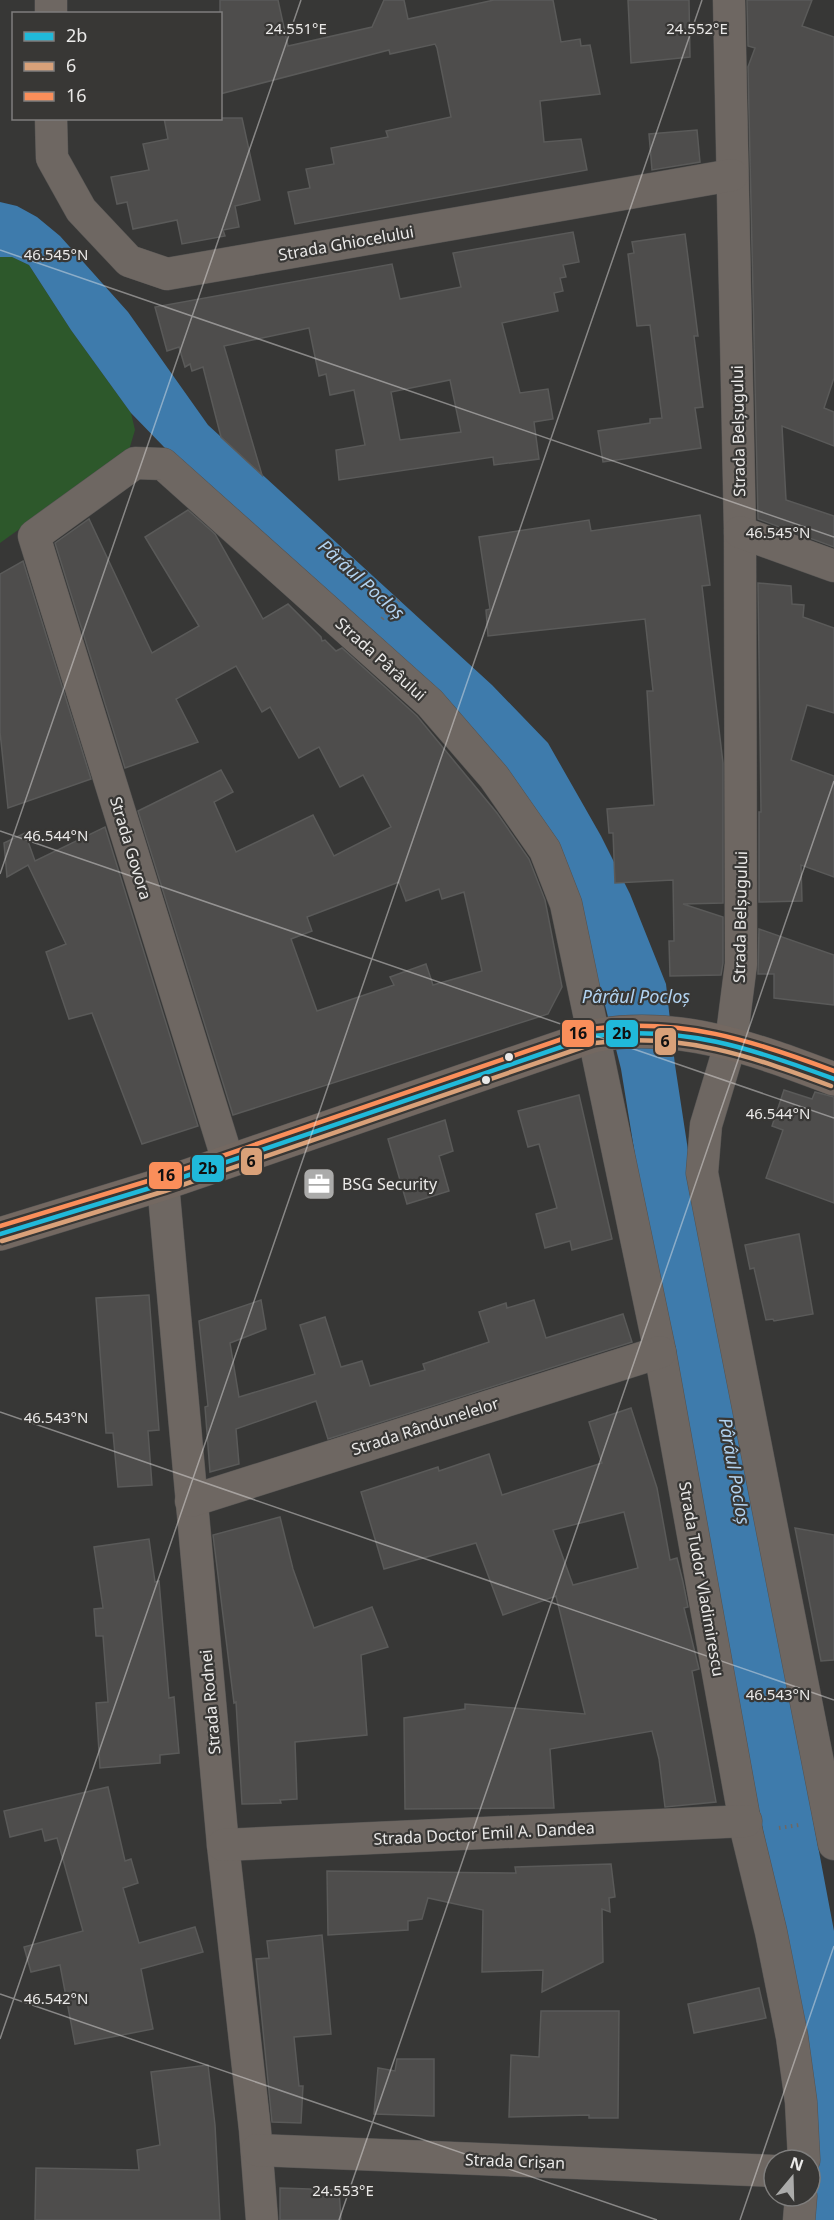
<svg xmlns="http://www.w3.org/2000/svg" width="834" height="2220" font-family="'Noto Sans',sans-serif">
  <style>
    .green { fill: #2d582b }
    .water { fill: #3e7bac }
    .building { fill: #4e4d4c; stroke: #5a5a59; stroke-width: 1.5; fill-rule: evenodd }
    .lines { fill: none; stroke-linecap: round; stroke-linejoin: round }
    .minor-casing { stroke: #545352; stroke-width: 33 }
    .secondary-casing { stroke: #545352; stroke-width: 34 }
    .path { stroke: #6d6865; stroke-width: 4; stroke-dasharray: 1.5 4.5; stroke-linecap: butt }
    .minor { stroke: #6e6762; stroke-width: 32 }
    .secondary { stroke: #736861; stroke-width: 33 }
    .bus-1-casing { stroke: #383735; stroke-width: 9 }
    .bus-2-casing { stroke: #383735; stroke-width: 9 }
    .bus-3-casing { stroke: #383735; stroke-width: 9 }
    .bus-1 { stroke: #20b9da; stroke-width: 4.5 }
    .bus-2 { stroke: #d9a179; stroke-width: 4.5 }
    .bus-3 { stroke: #fa8e5a; stroke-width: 4.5 }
    .ticks { fill: none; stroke: #eae9e8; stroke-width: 1.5; stroke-opacity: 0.45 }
    .bus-dot { fill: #eae9e8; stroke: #383735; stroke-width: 2 }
    .labels { text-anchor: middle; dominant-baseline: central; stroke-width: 4.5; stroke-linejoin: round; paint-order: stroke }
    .street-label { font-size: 16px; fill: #eae9e8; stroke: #383735 }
    .poi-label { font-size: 16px; fill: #eae9e8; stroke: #383735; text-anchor: start }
    .water-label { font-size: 18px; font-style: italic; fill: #b2d3f1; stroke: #383735 }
    .ticks-label { font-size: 15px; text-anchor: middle; fill: #eae9e8; stroke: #383735; stroke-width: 4.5; stroke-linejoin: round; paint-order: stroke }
    .line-badge { stroke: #383735; stroke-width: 2 }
    .pale-badge-label { font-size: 16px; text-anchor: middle; font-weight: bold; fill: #111 }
  </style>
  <rect width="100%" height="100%" fill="#373736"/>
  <!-- green -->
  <polygon class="green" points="0,257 12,257 29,265 71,330 131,413 135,430 129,450 0,543"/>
  <!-- water -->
  <polygon class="water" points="0,202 17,206 37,217 60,236 128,312 208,425 492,685 548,743 601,836 630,894 666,984 675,1065 693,1183 834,1931 834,2220 806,2220 810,2196 810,2160 771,1873 641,1192 621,1069 602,993 554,849 131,413 71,330 29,265 12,257 0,257"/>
  <!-- building -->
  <g class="building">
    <polygon points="220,0 278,0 288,46 372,27 384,0 404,0 408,19 494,0 553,0 561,42 580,39 581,46 590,45 600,94 540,101 544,142 581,139 587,170 295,224 288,192 310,188 306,169 334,164 331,148 388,137 386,131 451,117 437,48 435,44 390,54 389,50 220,94"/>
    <polygon points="628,0 689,0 690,57 631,63"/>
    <polygon points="747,0 812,0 802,26 834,37 834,378 824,408 834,412 834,446 782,426 786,500 834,516 834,547 758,519 748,67 755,48 748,46"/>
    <polygon points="164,118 242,118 260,200 235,206 239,227 223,230 225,236 182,244 177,220 133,229 127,202 117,204 111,177 149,170 143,144 168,139"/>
    <polygon points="697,130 700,162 652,170 649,134"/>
    <path d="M573,232L579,262L563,265L566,277L560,278L563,291L554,293L558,311L502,323L520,393L548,389L553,419L534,422L539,459L494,465L493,457L339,480L336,450L365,445L354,390L330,395L326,374L319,376L309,328L224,346L262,475L221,437L203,367L192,371L190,364L185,367L179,347L167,351L155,307L392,264L400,299L461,287L453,253ZM450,380L461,432L400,440L391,392Z"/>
    <polygon points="685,234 698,336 694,336 703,407 695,408 701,448 603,462 598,431 650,423 650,419 662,418 650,325 637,326 628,254 634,253 632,242"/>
    <path d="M188,510L215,534L263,619L288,604L321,637L322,641L325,640L336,651L342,648L417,716L497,813L529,859L545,900L562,987L548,1014L233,1115L138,811L221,770L233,792L214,802L236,852L313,815L334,856L391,827L363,775L340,787L319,747L299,758L270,707L262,712L236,666L176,699L198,742L125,768L55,543L89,519L152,653L199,626L145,537ZM399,882L406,901L439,889L442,899L464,892L482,971L433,985L426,964L390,977L394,985L317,1011L291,939L312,931L307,917Z"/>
    <polygon points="700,515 710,585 702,586 723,763 723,903 683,904 723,917 723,963 721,975 670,976 669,941 674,941 673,880 615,883 613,833 609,833 607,809 654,805 647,691 653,691 645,619 488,636 486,610 490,609 479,537 589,520 591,531"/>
    <polygon points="23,561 91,779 8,808 0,732 0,574"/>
    <polygon points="758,583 791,586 792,604 804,605 803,617 834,628 834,713 807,705 791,760 834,776 834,877 801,865 802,901 759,902 759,812 761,812"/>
    <polygon points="105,827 198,1126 142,1144 92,1013 69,1019 46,952 66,944 28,865 7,877 4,843 25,833 35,861"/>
    <polygon points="759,929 834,955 834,1005 774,998 774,974 758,974"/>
    <polygon points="784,1090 812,1099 815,1092 834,1097 834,1203 766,1178 783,1130 772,1126"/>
    <polygon points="579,1095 612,1239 572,1250 570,1241 545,1248 536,1214 557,1208 539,1144 528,1147 518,1111"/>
    <polygon points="445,1120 453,1151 439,1156 449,1191 407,1204 388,1139"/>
    <polygon points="799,1234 813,1314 774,1321 773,1319 766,1320 754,1268 750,1269 745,1245"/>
    <polygon points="149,1295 159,1430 148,1431 152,1485 118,1487 113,1433 106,1433 96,1298"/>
    <polygon points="261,1300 266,1329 230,1343 239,1397 315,1374 300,1325 325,1317 341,1367 362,1361 370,1386 425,1370 423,1364 489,1342 479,1312 506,1303 507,1308 534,1300 546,1338 623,1314 632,1342 328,1439 316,1401 236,1429 239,1464 210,1472 205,1407 208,1406 199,1321"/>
    <path d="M631,1408L657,1488L670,1560L677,1558L683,1582L688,1607L684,1608L699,1669L692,1671L716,1802L665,1807L659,1759L652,1731L550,1749L554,1808L405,1809L404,1718L465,1709V1704L585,1714L556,1596L503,1615L476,1543L384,1569L361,1492L438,1467L439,1471L489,1454L502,1495L602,1463L589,1422ZM624,1512L638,1568L573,1585L553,1530Z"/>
    <polygon points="280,1517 293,1569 314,1628 372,1607 388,1647 361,1655 367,1735 295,1742 297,1799 280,1800 281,1803 242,1804 236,1702 234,1703 213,1535"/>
    <polygon points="795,1528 834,1535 834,1660 821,1661"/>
    <polygon points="149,1539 155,1582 159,1581 169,1698 174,1697 179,1753 160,1755 160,1763 100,1768 96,1703 108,1702 103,1636 96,1636 94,1609 103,1608 94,1547"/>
    <polygon points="108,1787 125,1861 131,1859 138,1883 123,1888 139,1943 195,1927 203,1952 141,1969 153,2029 75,2044 60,1965 31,1972 24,1947 83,1931 57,1838 45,1841 42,1829 10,1837 4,1811"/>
    <polygon points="611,1864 615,1897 609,1898 610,1912 602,1909 603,1962 542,1992 543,1970 482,1972 483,1910 428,1898 422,1919 408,1921 408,1930 328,1935 327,1871 516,1873 515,1867"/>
    <polygon points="322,1935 331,2034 294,2037 299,2086 303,2086 301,2123 272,2122 256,1959 269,1958 267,1941"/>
    <polygon points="759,1988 766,2018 694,2033 688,2004"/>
    <polygon points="541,2011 619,2011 618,2118 589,2118 589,2115 509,2117 511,2055 539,2057"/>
    <polygon points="397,2059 434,2059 434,2116 374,2114 378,2068 395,2071"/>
    <polygon points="208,2065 215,2125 220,2220 35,2220 36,2168 139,2170 137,2150 160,2145 151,2072"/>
    <polygon points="280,2188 339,2190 341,2220 280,2220"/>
  </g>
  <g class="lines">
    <!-- minor casing -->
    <g class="minor-casing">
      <g id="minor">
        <polyline points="729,0 740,532 741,964 731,1042 706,1125 702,1173 834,1844"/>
        <polyline points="51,14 51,0"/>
        <polyline points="51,118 52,158 81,210 129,261 167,274 732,175"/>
        <polyline points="740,532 834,566"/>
        <polyline points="228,1161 34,536 135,463 163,464 430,703 494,777 545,850 566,904 660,1352 747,1833 771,1932 792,2037 801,2102 804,2160"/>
        <polyline points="163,1184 223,1845 255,2130 262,2220"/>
        <polyline points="191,1501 660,1352"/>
        <polyline points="223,1845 746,1821"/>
        <polyline points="257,2150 774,2171"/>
        <polyline points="799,2220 801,2196"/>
      </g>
    </g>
    <!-- secondary casing -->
    <g class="secondary-casing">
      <path id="secondary" d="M0,1234L163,1184L593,1036C678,1020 755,1049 834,1079"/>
    </g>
    <!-- path -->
    <g class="path">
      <polyline points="382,619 399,600"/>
      <polyline points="779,1828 799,1825"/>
    </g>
    <!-- minor -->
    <use href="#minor" class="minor"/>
    <!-- secondary -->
    <use href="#secondary" class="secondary"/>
    <!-- bus-1 casing -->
    <g class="bus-1-casing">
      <path id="bus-1" d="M0,1234L163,1184L593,1036C682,1025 752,1048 834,1079"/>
    </g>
    <!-- bus-2 casing -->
    <g class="bus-2-casing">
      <path id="bus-2" d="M2,1241L165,1191L595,1043C682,1032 751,1056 831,1086"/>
    </g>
    <!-- bus-3 casing -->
    <g class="bus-3-casing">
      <path id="bus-3" d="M0,1226L161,1177L591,1029C680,1017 752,1040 834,1071"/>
    </g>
    <!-- bus-1 -->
    <use href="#bus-1" class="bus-1"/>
    <!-- bus-2 -->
    <use href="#bus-2" class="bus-2"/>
    <!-- bus-3 -->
    <use href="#bus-3" class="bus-3"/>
  </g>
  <!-- ticks -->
  <path class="ticks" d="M0,250L834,537M0,831L834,1118M0,874L301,0M0,1412L834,1700M0,1994L657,2220M0,2039L702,0M339,2220L834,781M740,2220L834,1946"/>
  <!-- icons -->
  <defs>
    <g id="office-square" transform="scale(1.725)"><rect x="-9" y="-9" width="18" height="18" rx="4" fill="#ababaa" stroke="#383735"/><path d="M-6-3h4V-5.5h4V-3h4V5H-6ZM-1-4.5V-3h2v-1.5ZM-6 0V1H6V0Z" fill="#fff"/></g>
  </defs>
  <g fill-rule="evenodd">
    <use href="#office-square" x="319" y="1184"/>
  </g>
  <!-- markers -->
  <g class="bus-dot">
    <circle cx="509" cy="1057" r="5"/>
    <circle cx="486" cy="1080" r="5"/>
  </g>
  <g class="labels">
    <!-- street labels -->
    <g class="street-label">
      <text transform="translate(346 243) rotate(-10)">Strada Ghiocelului</text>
      <text transform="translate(738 431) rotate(-91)">Strada Belșugului</text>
      <text transform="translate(381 659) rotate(42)">Strada Pârâului</text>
      <text transform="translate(131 848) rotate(73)">Strada Govora</text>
      <text transform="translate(740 917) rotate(-89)">Strada Belșugului</text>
      <text transform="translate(425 1426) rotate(-18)">Strada Rândunelelor</text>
      <text transform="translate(702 1579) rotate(80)">Strada Tudor Vladimirescu</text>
      <text transform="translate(210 1702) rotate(-95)">Strada Rodnei</text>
      <text transform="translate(484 1833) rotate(-3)">Strada Doctor Emil A. Dandea</text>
      <text transform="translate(515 2161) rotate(2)">Strada Crișan</text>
    </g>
    <!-- poi labels -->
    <g class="poi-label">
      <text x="342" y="1184">BSG Security</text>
    </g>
    <!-- water labels -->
    <g class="water-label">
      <text transform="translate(362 579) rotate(42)">Pârâul Pocloș</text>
      <text x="636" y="996">Pârâul Pocloș</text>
      <text transform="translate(735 1471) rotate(80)">Pârâul Pocloș</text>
    </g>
  </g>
  <g class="ticks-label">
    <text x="296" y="34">24.551°E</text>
    <text x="697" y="34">24.552°E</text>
    <text x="56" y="260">46.545°N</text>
    <text x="778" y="538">46.545°N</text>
    <text x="56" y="841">46.544°N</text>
    <text x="778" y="1119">46.544°N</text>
    <text x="56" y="1423">46.543°N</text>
    <text x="778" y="1700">46.543°N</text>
    <text x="56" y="2004">46.542°N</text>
    <text x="343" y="2196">24.553°E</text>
  </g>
  <g class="line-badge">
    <rect x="561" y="1019" width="34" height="29" rx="6" fill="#fa8e5a"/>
    <rect x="605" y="1019" width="34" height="29" rx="6" fill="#20b9da"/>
    <rect x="654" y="1027" width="23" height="29" rx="6" fill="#d9a179"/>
    <rect x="240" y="1147" width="23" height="29" rx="6" fill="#d9a179"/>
    <rect x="191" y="1154" width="34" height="29" rx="6" fill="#20b9da"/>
    <rect x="148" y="1161" width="35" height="29" rx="6" fill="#fa8e5a"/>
  </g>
  <g class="pale-badge-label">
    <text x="578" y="1039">16</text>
    <text x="622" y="1039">2b</text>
    <text x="665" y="1047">6</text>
    <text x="251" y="1167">6</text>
    <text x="208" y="1174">2b</text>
    <text x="166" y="1181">16</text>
  </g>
  <!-- legend -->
  <rect x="12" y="12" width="210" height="108" fill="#383735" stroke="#7f7e7d" stroke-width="1.5"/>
  <rect x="24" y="32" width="30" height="9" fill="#20b9da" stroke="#7f7e7d" stroke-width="1.5"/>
  <text x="66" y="42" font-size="18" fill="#eae9e8">2b</text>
  <rect x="24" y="62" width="30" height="9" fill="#d9a179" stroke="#7f7e7d" stroke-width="1.5"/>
  <text x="66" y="72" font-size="18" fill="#eae9e8">6</text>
  <rect x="24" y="92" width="30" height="9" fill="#fa8e5a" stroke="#7f7e7d" stroke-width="1.5"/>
  <text x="66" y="102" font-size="18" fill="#eae9e8">16</text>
  <!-- north arrow -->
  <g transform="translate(792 2178) rotate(19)"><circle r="28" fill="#383735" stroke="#7f7e7d" stroke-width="1.5"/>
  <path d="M0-4.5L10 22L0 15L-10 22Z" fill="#ababaa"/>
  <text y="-9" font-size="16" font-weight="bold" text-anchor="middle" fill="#eae9e8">N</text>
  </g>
</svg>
